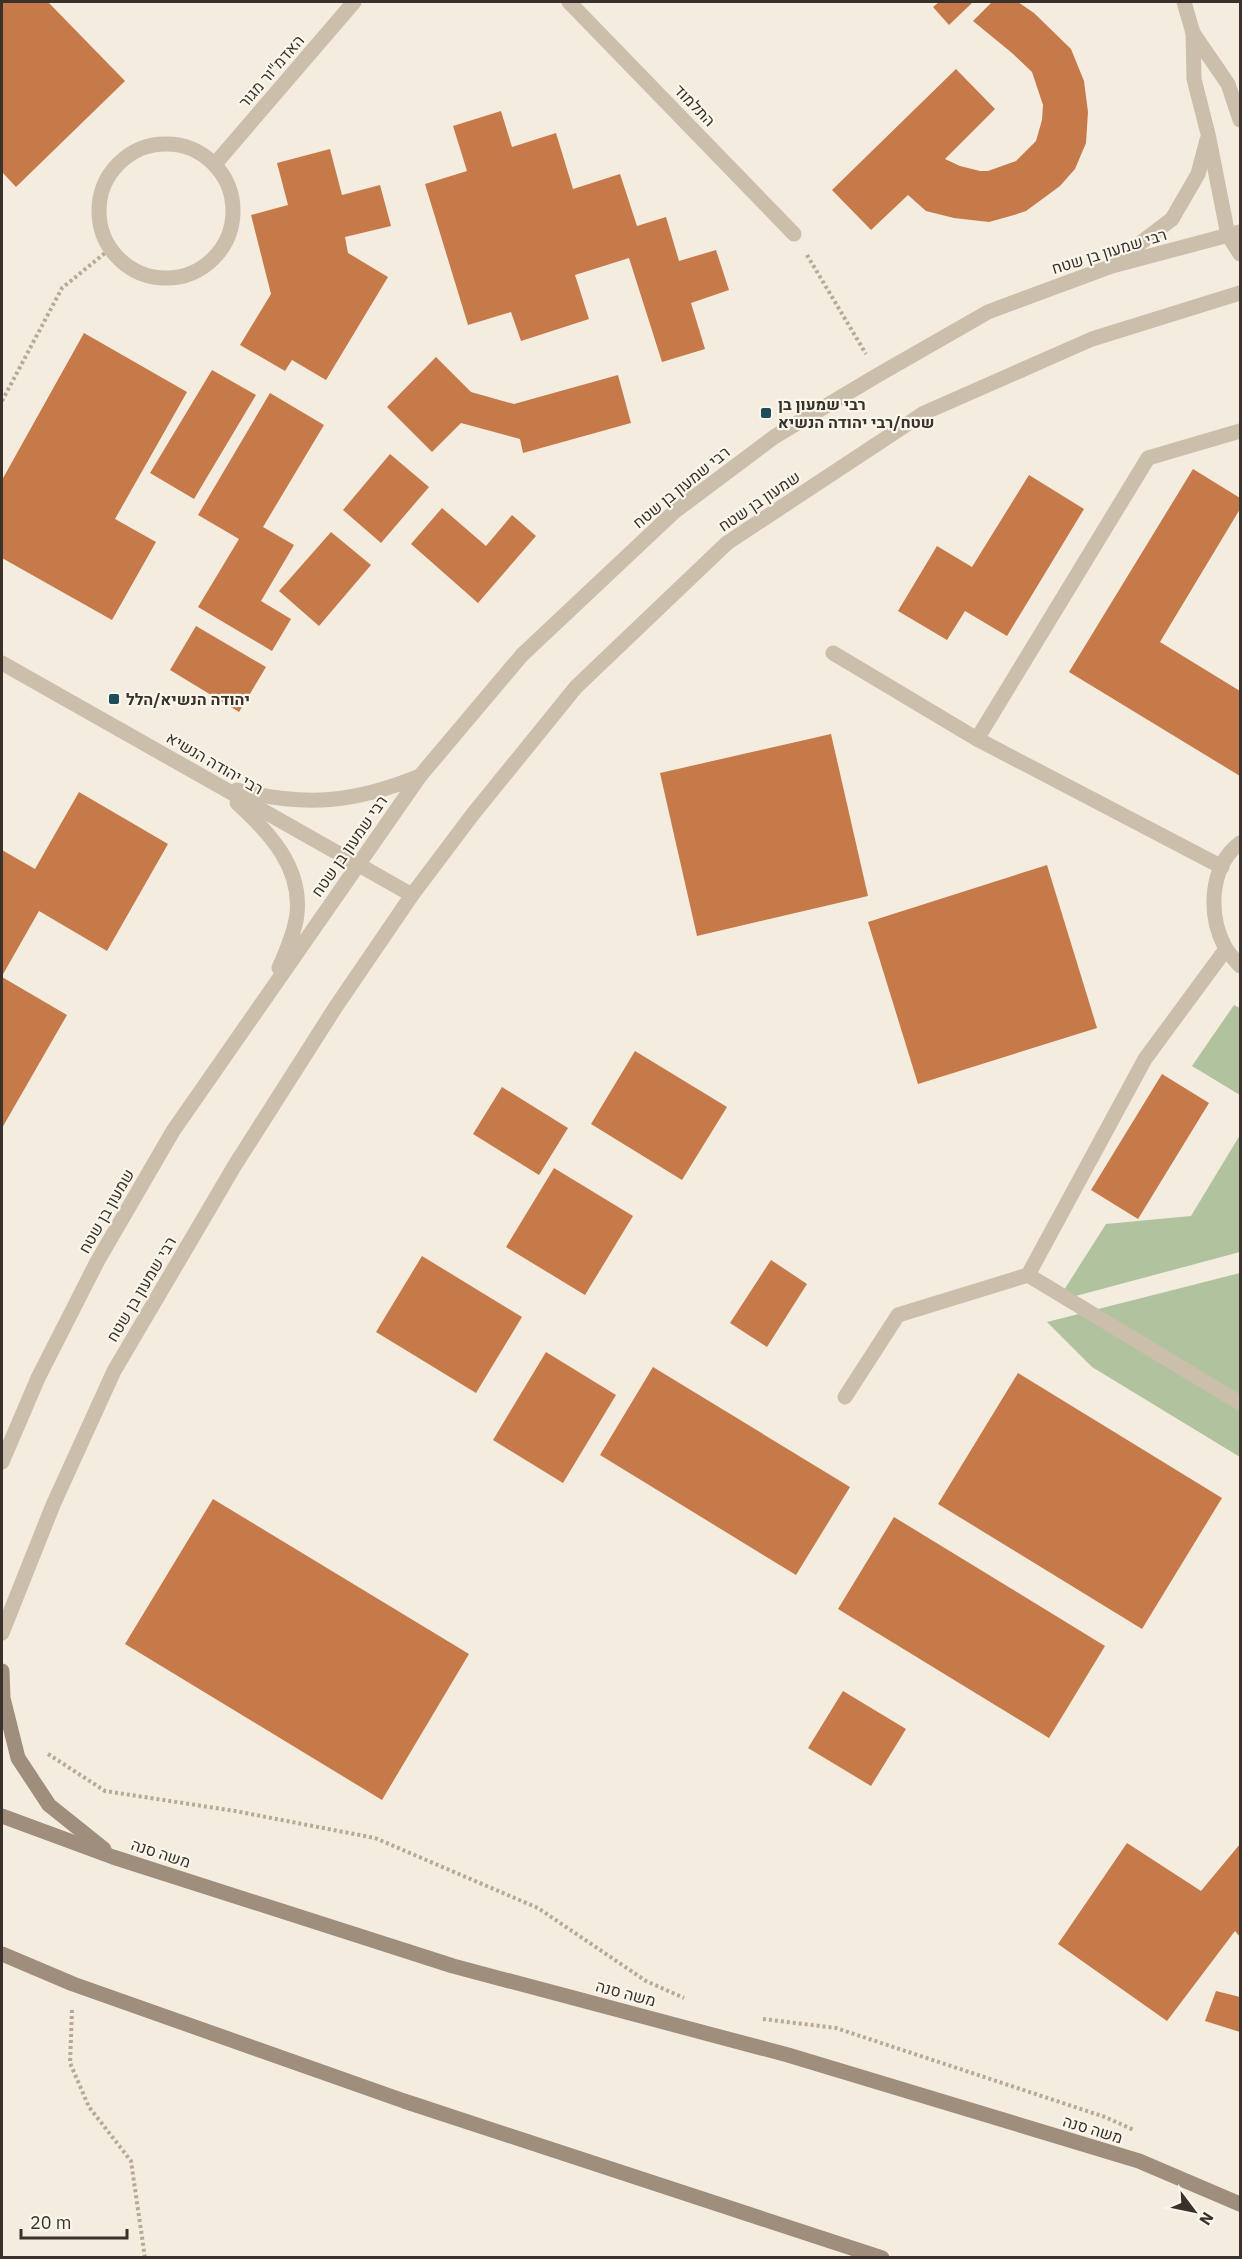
<svg xmlns="http://www.w3.org/2000/svg" width="1242" height="2259" font-family="'IBM Plex Sans',Heebo,sans-serif">
  <style>
    .green { fill: #b1c29f }
    .building { fill: #c67a4a }
    .lines { fill: none; stroke-linecap: round; stroke-linejoin: round }
    .path { stroke: #b7a995; stroke-width: 4; stroke-dasharray: 3 3; stroke-linecap: butt }
    .service { stroke: #cbbeab; stroke-width: 15 }
    .minor { stroke: #cbbeab; stroke-width: 15 }
    .tertiary { stroke: #cbbeab; stroke-width: 15 }
    .secondary { stroke: #9f8e7c; stroke-width: 15 }
    .poi-dot { fill: #1f4e5b; stroke: #faf6ec; stroke-width: 2 }
    .labels { text-anchor: middle; dominant-baseline: central; stroke-width: 4.5; stroke-linejoin: round; paint-order: stroke }
    .street-label { font-size: 16px; fill: #39312a; stroke: #faf6ec }
    .poi-label { font-size: 16px; font-weight: bold; fill: #39312a; stroke: #faf6ec; text-anchor: start }
  </style>
  <rect width="100%" height="100%" fill="#f3ecdf"/>
  <!-- green -->
  <g class="green">
    <polygon points="1234,1005 1240,1008 1240,1095 1192,1066"/>
    <polygon points="1240,1135 1240,1252 1057,1301 1106,1224 1191,1216"/>
    <polygon points="1240,1273 1240,1457 1092,1367 1047,1322"/>
  </g>
  <!-- building -->
  <g class="building">
    <polygon points="2,2 48,2 125,81 16,187 2,172"/>
    <polygon points="939,2 973,2 949,25 933,7"/>
    <polygon points="992,2 1018,2 1034,13 1071,49 1084,81 1088,112 1086,143 1075,169 1060,186 1041,200 1026,211 1014,215 989,222 954,218 926,211 908,195 871,230 832,190 956,69 995,109 945,159 960,166 980,171 988,171 1016,161 1036,141 1042,120 1043,105 1032,72 1012,53 973,21"/>
    <polygon points="501,111 512,147 556,133 573,189 620,174 637,226 666,217 679,261 716,250 729,290 691,303 705,349 662,362 629,258 575,275 589,319 521,341 511,312 468,325 425,184 467,171 453,126"/>
    <polygon points="330,149 342,195 380,185 391,226 345,237 348,253 388,277 326,380 292,360 285,371 240,345 271,294 251,215 288,205 277,163"/>
    <polygon points="84,333 187,392 115,519 156,542 112,620 2,558 2,480"/>
    <polygon points="436,357 471,392 514,404 618,375 631,423 523,453 520,439 461,423 432,452 387,407"/>
    <polygon points="212,370 256,395 194,499 150,473"/>
    <polygon points="270,393 324,425 263,527 294,545 261,601 291,619 272,651 198,607 239,539 198,515"/>
    <polygon points="390,454 429,487 381,543 343,510"/>
    <polygon points="1193,469 1240,498 1240,509 1160,642 1240,691 1240,776 1069,672"/>
    <polygon points="1029,475 1084,509 1007,636 965,611 947,640 898,611 937,546 972,567"/>
    <polygon points="442,508 486,546 512,515 536,536 478,603 411,544"/>
    <polygon points="331,532 371,565 319,626 279,591"/>
    <polygon points="196,626 266,667 239,712 170,670"/>
    <polygon points="831,734 868,896 697,936 660,773"/>
    <polygon points="79,792 168,844 107,951 39,911 2,976 2,850 35,869"/>
    <polygon points="1047,865 1097,1028 918,1084 868,922"/>
    <polygon points="2,977 67,1015 2,1128"/>
    <polygon points="635,1051 727,1107 682,1180 591,1124"/>
    <polygon points="1162,1074 1209,1103 1138,1219 1091,1190"/>
    <polygon points="502,1087 568,1128 539,1175 473,1134"/>
    <polygon points="554,1168 633,1216 585,1295 506,1247"/>
    <polygon points="422,1256 522,1317 476,1393 376,1332"/>
    <polygon points="771,1260 807,1284 767,1347 730,1323"/>
    <polygon points="546,1352 616,1395 563,1483 493,1440"/>
    <polygon points="653,1367 850,1487 796,1575 600,1455"/>
    <polygon points="1018,1373 1222,1498 1142,1629 938,1504"/>
    <polygon points="213,1499 469,1654 382,1800 125,1644"/>
    <polygon points="894,1517 1105,1646 1049,1738 838,1609"/>
    <polygon points="843,1691 906,1729 871,1786 808,1748"/>
    <polygon points="1127,1843 1201,1891 1240,1844 1240,1937 1235,1931 1167,2021 1058,1944"/>
    <polygon points="1216,1991 1240,1997 1240,2032 1205,2021"/>
  </g>
  <g class="lines">
    <!-- path -->
    <g class="path">
      <polyline points="807,255 866,354"/>
      <polyline points="2,401 62,288 110,249"/>
      <polyline points="48,1754 105,1791 235,1811 375,1838 538,1908 646,1981 684,1998"/>
      <polyline points="72,2010 70,2063 89,2107 131,2161 145,2258"/>
      <polyline points="763,2019 836,2028 1105,2117 1134,2130"/>
    </g>
    <!-- service -->
    <g class="service">
      <polyline points="833,653 977,739 1222,867"/>
      <polyline points="977,739 1148,458 1240,431"/>
      <path d="M1240,843C1209,867 1208,915 1225,947C1229,954 1235,960 1240,966"/>
      <polyline points="1028,1275 1240,1403"/>
      <polyline points="845,1397 898,1315 1028,1275 1145,1059 1226,949"/>
    </g>
    <!-- minor -->
    <g class="minor">
      <polyline points="569,2 794,234"/>
      <circle cx="166" cy="211" r="67"/>
      <polyline points="215,164 354,2"/>
    </g>
    <!-- tertiary -->
    <g class="tertiary">
      <polyline points="1184,2 1193,33 1194,79 1208,134 1228,235 1240,254"/>
      <polyline points="1193,33 1228,84 1240,120"/>
      <polyline points="1117,261 1172,219 1198,174 1207,140"/>
      <polyline points="2,663 412,895"/>
      <path d="M237,790C306,807 354,803 420,776"/>
      <path d="M237,803C269,832 302,867 297,914C295,932 286,952 279,968"/>
      <polyline points="2,1462 38,1378 97,1262 173,1131 420,776 522,655 674,512 774,437 878,375 988,312 1112,266 1240,232"/>
      <polyline points="2,1633 53,1505 114,1371 235,1165 335,1008 412,895 473,814 576,687 727,543 924,413 1092,339 1240,293"/>
    </g>
    <!-- secondary -->
    <g class="secondary">
      <polyline points="2,1671 3,1698 18,1758 49,1805 104,1849"/>
      <polyline points="2,1816 113,1857 453,1966 788,2055 1139,2161 1240,2204"/>
      <polyline points="2,1954 73,1984 404,2101 882,2258"/>
    </g>
  </g>
  <!-- markers -->
  <g class="poi-dot">
    <rect x="760" y="407" width="12" height="12" rx="3"/>
    <rect x="108" y="693" width="12" height="12" rx="3"/>
  </g>
  <g class="labels">
    <!-- street labels -->
    <g class="street-label">
      <text transform="translate(271 71) rotate(-49)">האדמ"ור מגור</text>
      <text transform="translate(695 105) rotate(46)">התלמוד</text>
      <text transform="translate(1109 251) rotate(-17)">רבי שמעון בן שטח</text>
      <text transform="translate(681 487) rotate(-39)">רבי שמעון בן שטח</text>
      <text transform="translate(759 501) rotate(-34)">שמעון בן שטח</text>
      <text transform="translate(215 763) rotate(30)">רבי יהודה הנשיא</text>
      <text transform="translate(349 846) rotate(-55)">רבי שמעון בן שטח</text>
      <text transform="translate(106 1211) rotate(-60)">שמעון בן שטח</text>
      <text transform="translate(141 1289) rotate(-59)">רבי שמעון בן שטח</text>
      <text transform="translate(161 1853) rotate(18)">משה סנה</text>
      <text transform="translate(626 1993) rotate(15)">משה סנה</text>
      <text transform="translate(1093 2129) rotate(17)">משה סנה</text>
    </g>
    <!-- poi labels -->
    <g class="poi-label">
      <text x="778" y="404">רבי שמעון בן<tspan x="778" dy="18">שטח/רבי יהודה הנשיא</tspan></text>
      <text x="126" y="699">יהודה הנשיא/הלל</text>
    </g>
  </g>
  <!-- border -->
  <rect width="1242" height="2259" fill="none" stroke="#39312a" stroke-width="6"/>
  <!-- north arrow -->
  <g transform="translate(1194 2211) rotate(122)" stroke="#faf6ec" stroke-width="4.5" paint-order="stroke">
  <path d="M0-4.5L10 22L0 15L-10 22Z" fill="#39312a"/>
  <text y="-9" font-size="16" font-weight="bold" text-anchor="middle" fill="#39312a">N</text>
  </g>
  <!-- scale -->
  <path d="M21 2229v9h106v-9" fill="none" stroke="#39312a" stroke-width="3"/>
  <text x="30" y="2229" font-size="18" fill="#39312a" stroke="#faf6ec" stroke-width="4.5" paint-order="stroke">20 m</text>
</svg>
